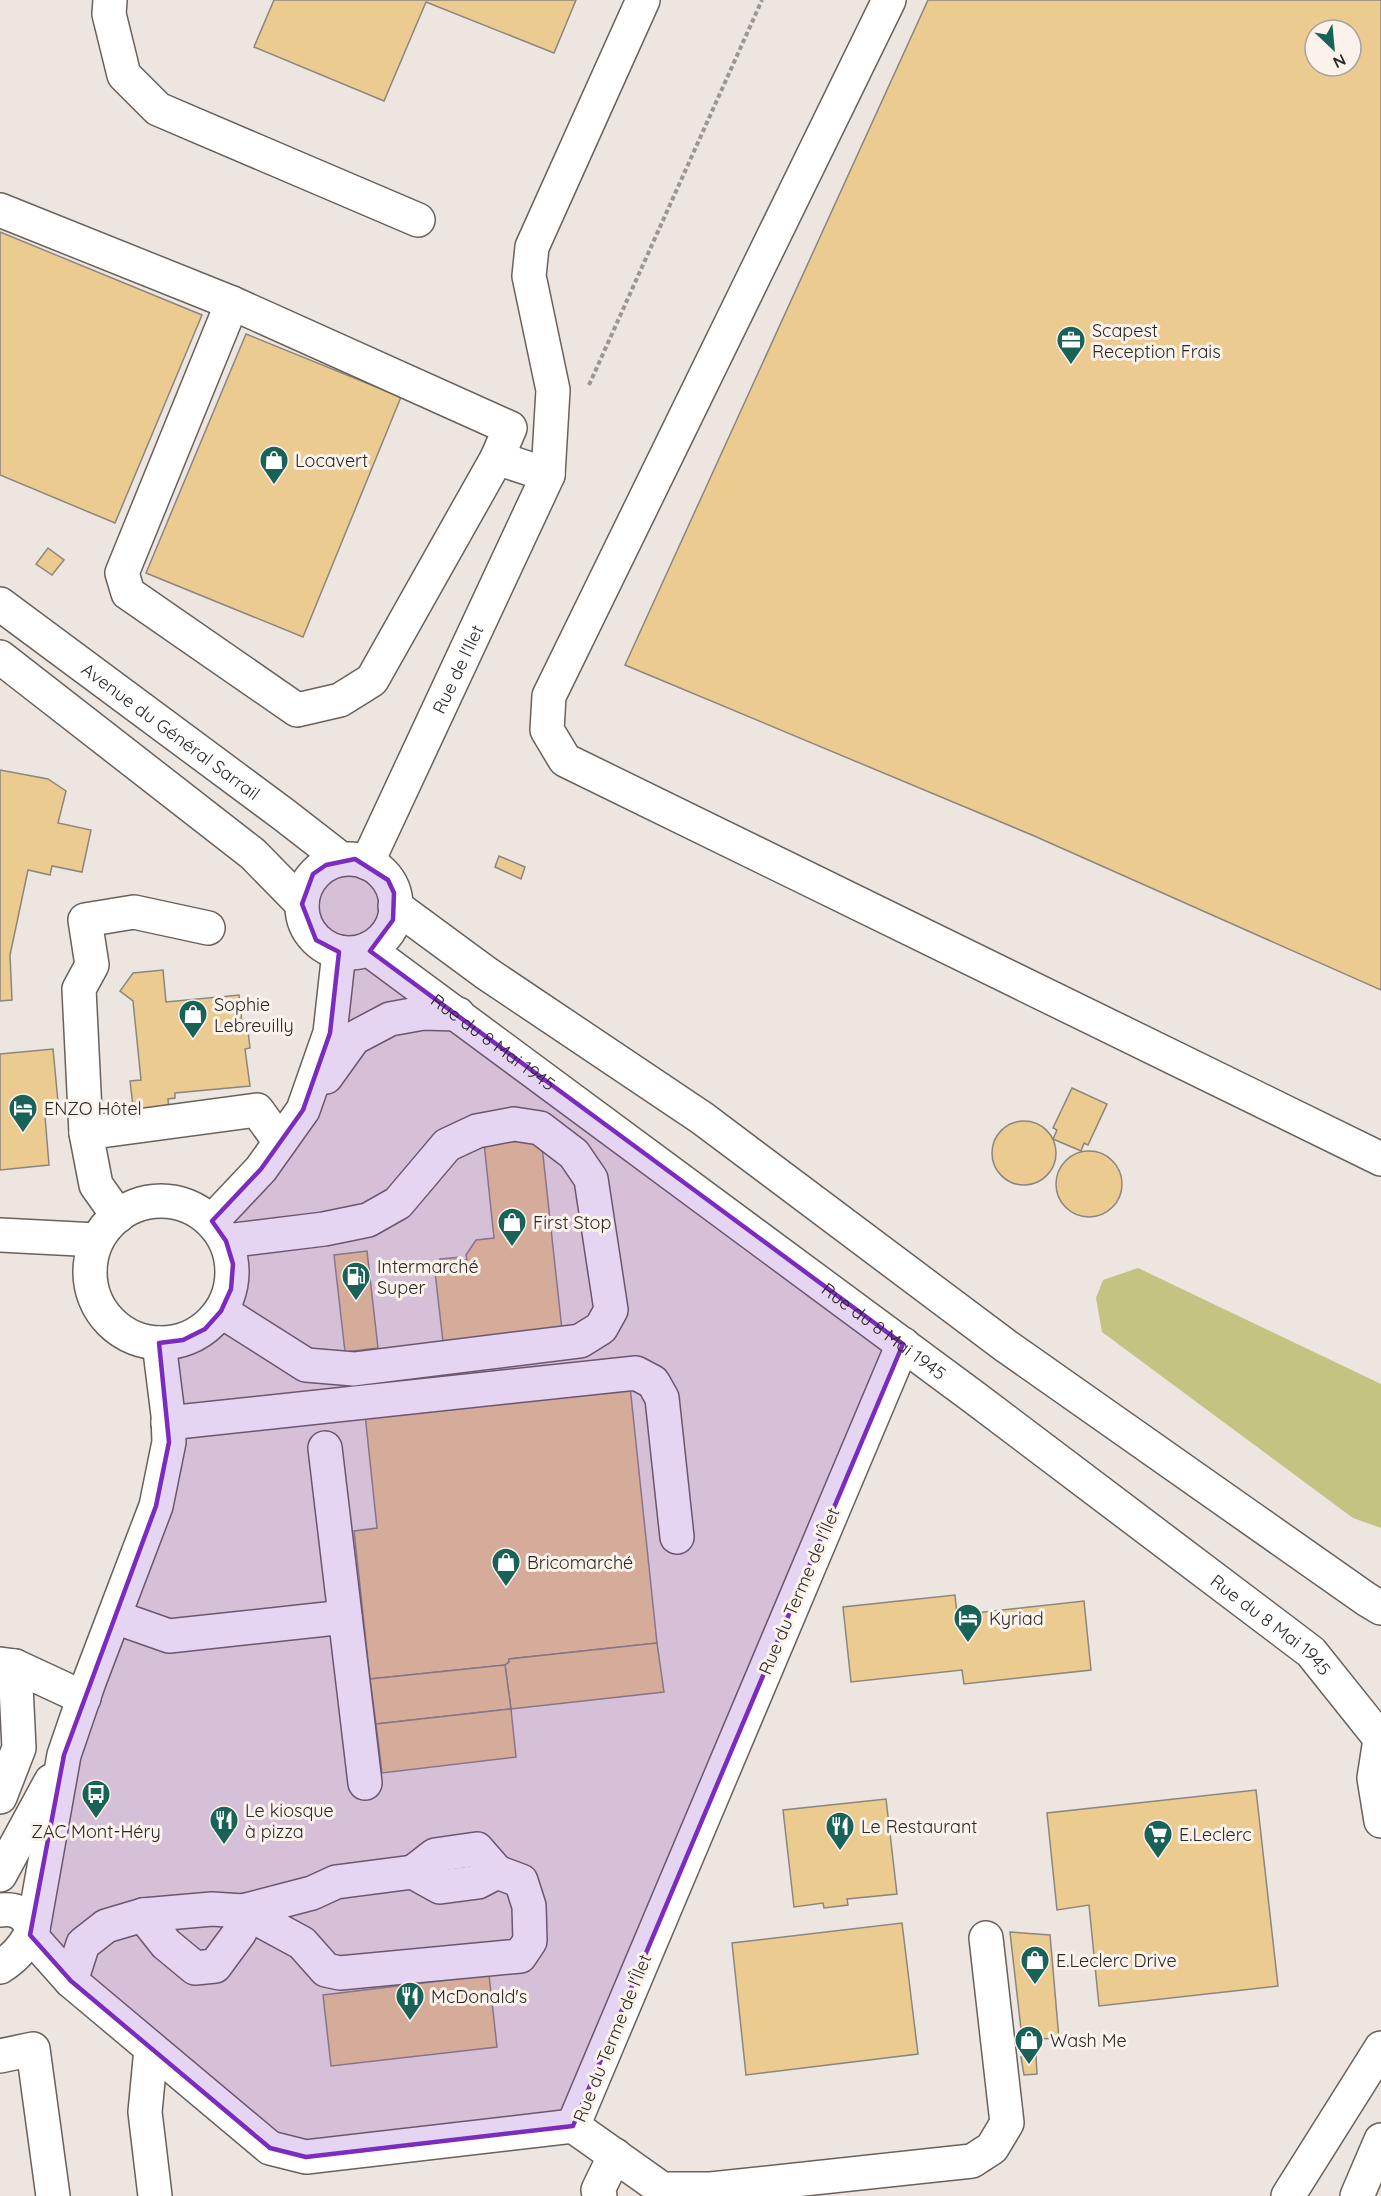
<svg xmlns="http://www.w3.org/2000/svg" width="1381" height="2196" font-family="Quicksand,sans-serif">
  <style>
    .water { fill: #c5c382 }
    .building { fill: #eccb90; stroke: #8b867f; stroke-width: 1.5; fill-rule: evenodd }
    .lines { fill: none; stroke-linecap: round; stroke-linejoin: round }
    .minor-casing { stroke: #68615c; stroke-width: 36 }
    .major-casing { stroke: #68615c; stroke-width: 36 }
    .path { stroke: #9c9692; stroke-width: 4; stroke-dasharray: 4.5 3; stroke-linecap: butt }
    .minor { stroke: #fff; stroke-width: 33 }
    .major { stroke: #fff; stroke-width: 33 }
    .marked { fill: #7b2cbf; fill-opacity: 0.2; stroke: #7b2cbf; stroke-width: 4.5; stroke-linejoin: round }
    .labels { text-anchor: middle; dominant-baseline: central; stroke-width: 6; stroke-linejoin: round; paint-order: stroke }
    .poi-label { font-size: 18px; fill: #2b2826; stroke: #fbf2ec; text-anchor: start }
    .street-label { font-size: 18px; fill: #2b2826; stroke: #fbf2ec }
  </style>
  <rect width="100%" height="100%" fill="#ede5df"/>
  <!-- water -->
  <polygon class="water" points="1138,1268 1381,1384 1381,1528 1353,1518 1102,1332 1096,1298 1103,1280"/>
  <!-- building -->
  <g class="building">
    <polygon points="274,0 576,0 554,53 426,2 384,101 254,47"/>
    <path d="M928,0H1381V990L1032,835L625,665ZM1315,30H1351V66H1315Z"/>
    <polygon points="0,232 202,315 115,523 0,475"/>
    <polygon points="246,334 401,397 303,637 146,573"/>
    <polygon points="48,548 64,560 52,575 36,564"/>
    <polygon points="0,770 48,779 66,791 58,823 91,830 82,872 52,866 50,875 28,870 10,955 12,1000 0,1001"/>
    <polygon points="499,856 525,867 521,879 495,867"/>
    <polygon points="163,970 166,1002 239,995 243,1032 248,1031 250,1048 245,1049 250,1086 175,1093 175,1098 168,1099 170,1120 135,1123 130,1081 141,1080 133,1001 120,991 133,973"/>
    <polygon points="53,1049 58,1102 44,1104 49,1165 0,1170 0,1054"/>
    <polygon points="1072,1088 1107,1104 1088,1145 1084,1143 1081,1151 1053,1139 1057,1130 1053,1128"/>
    <circle cx="1024" cy="1153" r="32"/>
    <polygon points="528,1138 542,1146 562,1330 443,1342 434,1263 440,1262 440,1259 461,1257 461,1261 467,1260 466,1255 476,1240 494,1238 484,1143"/>
    <circle cx="1089" cy="1184" r="33"/>
    <polygon points="367,1251 378,1348 345,1352 334,1255"/>
    <polygon points="630,1386 657,1643 509,1659 509,1662 505,1665 370,1679 354,1531 377,1528 365,1414"/>
    <polygon points="955,1595 957,1615 1084,1601 1091,1670 964,1684 962,1670 851,1682 843,1607"/>
    <polygon points="657,1643 664,1692 511,1709 505,1665 509,1662 509,1659"/>
    <polygon points="505,1665 511,1709 376,1724 370,1679"/>
    <polygon points="511,1709 516,1757 382,1773 376,1724"/>
    <polygon points="1256,1790 1278,1986 1099,2006 1089,1905 1057,1910 1047,1813"/>
    <polygon points="886,1799 897,1894 847,1899 848,1905 824,1908 823,1903 794,1907 783,1810"/>
    <polygon points="902,1923 918,2054 746,2075 732,1943"/>
    <polygon points="1010,1932 1050,1935 1059,2039 1022,2038"/>
    <polygon points="489,1975 497,2047 331,2066 323,1995"/>
    <polygon points="1036,2056 1037,2074 1024,2075 1021,2057"/>
  </g>
  <g class="lines">
    <!-- minor casing -->
    <g class="minor-casing">
      <g id="minor">
        <polyline points="110,0 109,14 124,75 158,109 418,220"/>
        <polyline points="889,0 549,696 547,730 565,760 1381,1159"/>
        <polyline points="0,210 232,303 510,428 497,458 548,475 553,390 529,276 532,247 643,0"/>
        <polyline points="232,303 122,573 128,593 297,710 340,700 372,680 497,458"/>
        <path id="s1" d="M367,863L548,475"/>
        <polyline points="326,1077 354,1038 390,1019 423,1013 458,1014"/>
        <polyline points="86,1133 79,989 92,965 85,920 134,912 208,928"/>
        <circle cx="161" cy="1272" r="71"/>
        <polyline points="118,1216 96,1185 86,1133 257,1110 280,1142"/>
        <polyline points="212,1221 261,1169 303,1110 330,1033 339,952"/>
        <polyline points="0,1235 97,1240"/>
        <polyline points="221,1311 306,1365 354,1369 580,1341 601,1328 611,1310 591,1179 574,1154 540,1128 514,1124 477,1131 447,1145 398,1203 368,1220 324,1229 226,1241"/>
        <polyline points="903,1344 573,2126 662,2189 711,2189 972,2161 992,2148 1007,2123 986,1938"/>
        <polyline points="168,1423 636,1373 653,1382 662,1398 677,1537"/>
        <polyline points="325,1448 365,1783"/>
        <polyline points="115,1617 169,1636 345,1617"/>
        <polyline points="0,1664 15,1666 84,1698"/>
        <polyline points="0,1797 19,1748 15,1666"/>
        <polyline points="413,1872 435,1855 477,1849 497,1872"/>
        <polyline points="0,1875 51,1781"/>
        <path d="M0,1910C18,1908 25,1914 33,1929C26,1945 15,1958 0,1967"/>
        <polyline points="143,1915 166,1944 195,1968 215,1966 240,1932 243,1911"/>
        <polyline points="33,1929 64,1755 89,1682 156,1506 169,1442 168,1415 159,1343"/>
        <polyline points="30,1935 71,1981 270,2148 306,2157 573,2126"/>
        <polyline points="71,1981 83,1944 106,1926 143,1915 212,1909 243,1911 312,1893 336,1882 413,1872 440,1887 478,1882 497,1872 521,1881 529,1906 530,1941 520,1956 340,1973 326,1970 302,1943 243,1911"/>
        <polyline points="151,2049 145,2112 155,2196"/>
        <polyline points="0,2056 33,2049 53,2196"/>
        <polyline points="600,2196 598,2190 615,2155"/>
      </g>
    </g>
    <!-- major casing -->
    <g class="major-casing">
      <g id="major">
        <path id="s2" d="M0,604L283,814L341,859"/>
        <polyline points="0,657 253,854 302,904"/>
        <circle cx="349" cy="906" r="47"/>
        <polyline points="395,906 486,973 702,1118 1006,1346 1366,1599 1381,1608"/>
        <path id="s3" d="M368,949L975,1398L1311,1652L1379,1737"/>
        <polyline points="1381,1733 1374,1778 1381,1821"/>
        <polyline points="1288,2196 1381,2048"/>
        <polyline points="1357,2196 1381,2140"/>
      </g>
    </g>
    <!-- path -->
    <polyline class="path" points="589,385 762,0"/>
    <!-- minor -->
    <use href="#minor" class="minor"/>
    <!-- major -->
    <use href="#major" class="major"/>
  </g>
  <!-- marked area -->
  <path class="marked" d="M355,859L388,880L394,893L393,920L370,951L903,1344L573,2126L306,2157L270,2148L71,1981L30,1935L64,1755L156,1506L169,1442L159,1343L183,1340L205,1329L221,1311L231,1289L233,1264L226,1241L212,1221L261,1169L303,1110L330,1033L339,952L316,940L302,904L313,874L326,865Z"/>
  <!-- icons -->
  <defs>
    <g id="office-pin" transform="scale(1.5)"><path d="M0 17L-7.5 6A9.5 9.5 0 1 1 7.5 6Z" fill="#186258" stroke="#fbf2ec"/><path d="M-6-3h4V-5.5h4V-3h4V5H-6ZM-1-4.5V-3h2v-1.5ZM-6 0V1H6V0Z" fill="#fff"/></g>
    <g id="shop-pin" transform="scale(1.5)"><path d="M0 17L-7.5 6A9.5 9.5 0 1 1 7.5 6Z" fill="#186258" stroke="#fbf2ec"/><path d="M-5-2.5h2.3a2.7 3.5 0 0 1 5.4 0H5L5.5 6h-11ZM-1.5-2.5h3a1.5 2.3 0 0 0-3 0Z" fill="#fff"/></g>
    <g id="hotel-pin" transform="scale(1.5)"><path d="M0 17L-7.5 6A9.5 9.5 0 1 1 7.5 6Z" fill="#186258" stroke="#fbf2ec"/><path d="M-6-4.5h1.5V1H6V5H4.5V3h-9V5H-6ZM-4 0a1.8 1.8 0 1 1 3.6 0ZM.5 0V-2.5h3Q6-2.5 6 0Z" fill="#fff"/></g>
    <g id="fuel-pin" transform="scale(1.5)"><path d="M0 17L-7.5 6A9.5 9.5 0 1 1 7.5 6Z" fill="#186258" stroke="#fbf2ec"/><path d="M-5.5-6h7V0h2V4h1.3V-2.5L3-4.5l.8-.8L6-3V5H2.5V1h-1V6h-7ZM-4.2-4.7v3.2H.2V-4.7Z" fill="#fff"/></g>
    <g id="bus-pin" transform="scale(1.5)"><path d="M0 17L-7.5 6A9.5 9.5 0 1 1 7.5 6Z" fill="#186258" stroke="#fbf2ec"/><path d="M-5-6H5V4H4V6H2V4H-2V6H-4V4H-5ZM-3.5-4V0h7V-4ZM-3.5 1.2v1.5H-2V1.2ZM2 1.2v1.5H3.5V1.2Z" fill="#fff"/></g>
    <g id="restaurant-pin" transform="scale(1.5)"><path d="M0 17L-7.5 6A9.5 9.5 0 1 1 7.5 6Z" fill="#186258" stroke="#fbf2ec"/><path d="M-5-6h1v4h1v-4h1v4h1v-4h1v5L-1.5 .5V6h-2V.5L-5-1ZM5-6V6H3V1.5H1.5Q1.5-4 5-6Z" fill="#fff"/></g>
    <g id="supermarket-pin" transform="scale(1.5)"><path d="M0 17L-7.5 6A9.5 9.5 0 1 1 7.5 6Z" fill="#186258" stroke="#fbf2ec"/><path d="M-6-5.5h2.5l.6 2H6L4.5 2H-2.5L-4.4-4H-6ZM-1.5 3.2a1.3 1.3 0 1 0 .1 0ZM3 3.2a1.3 1.3 0 1 0 .1 0Z" fill="#fff"/></g>
  </defs>
  <g fill-rule="evenodd">
    <use href="#office-pin" x="1071" y="340"/>
    <use href="#shop-pin" x="274" y="460"/>
    <use href="#shop-pin" x="193" y="1014"/>
    <use href="#hotel-pin" x="23" y="1108"/>
    <use href="#shop-pin" x="512" y="1222"/>
    <use href="#fuel-pin" x="356" y="1276"/>
    <use href="#shop-pin" x="506" y="1562"/>
    <use href="#hotel-pin" x="968" y="1618"/>
    <use href="#bus-pin" x="96" y="1794"/>
    <use href="#restaurant-pin" x="224" y="1820"/>
    <use href="#restaurant-pin" x="840" y="1826"/>
    <use href="#supermarket-pin" x="1158" y="1834"/>
    <use href="#shop-pin" x="1035" y="1960"/>
    <use href="#restaurant-pin" x="410" y="1996"/>
    <use href="#shop-pin" x="1029" y="2040"/>
  </g>
  <g class="labels">
    <!-- poi labels -->
    <g class="poi-label">
      <text x="1092" y="330">Scapest<tspan x="1092" dy="21">Reception Frais</tspan></text>
      <text x="295" y="460">Locavert</text>
      <text x="214" y="1004">Sophie<tspan x="214" dy="21">Lebreuilly</tspan></text>
      <text x="44" y="1108">ENZO Hôtel</text>
      <text x="533" y="1222">First Stop</text>
      <text x="377" y="1266">Intermarché<tspan x="377" dy="21">Super</tspan></text>
      <text x="527" y="1562">Bricomarché</text>
      <text x="989" y="1618">Kyriad</text>
      <text x="245" y="1810">Le kiosque<tspan x="245" dy="21">à pizza</tspan></text>
      <text x="861" y="1826">Le Restaurant</text>
      <text x="96" y="1831" text-anchor="middle">ZAC Mont-Héry</text>
      <text x="1179" y="1834">E.Leclerc</text>
      <text x="1056" y="1960">E.Leclerc Drive</text>
      <text x="431" y="1996">McDonald's</text>
      <text x="1050" y="2040">Wash Me</text>
    </g>
    <!-- street labels -->
    <g class="street-label">
      <text stroke="none"><textPath href="#s1" startOffset="214">Rue de l'Ilet</textPath></text>
      <text stroke="none"><textPath href="#s2" startOffset="213">Avenue du Général Sarrail</textPath></text>
      <text stroke="none"><textPath href="#s3" startOffset="156">Rue du 8 Mai 1945</textPath></text>
      <text stroke="none"><textPath href="#s3" startOffset="642">Rue du 8 Mai 1945</textPath></text>
      <text transform="translate(799 1591) rotate(-67)">Rue du Terme de l'Îlet</text>
      <text stroke="none"><textPath href="#s3" startOffset="1128">Rue du 8 Mai 1945</textPath></text>
      <text transform="translate(612 2038) rotate(-68)">Rue du Terme de l'Îlet</text>
    </g>
  </g>
  <!-- north arrow -->
  <g transform="translate(1333 48) rotate(154)"><circle r="28" fill="#fbf2ec" stroke="#a8a19d" stroke-width="1.5"/>
  <path d="M0-4.5L10 22L0 15L-10 22Z" fill="#186258"/>
  <text y="-9" font-size="16" font-weight="bold" text-anchor="middle" fill="#2b2826">N</text>
  </g>
</svg>
